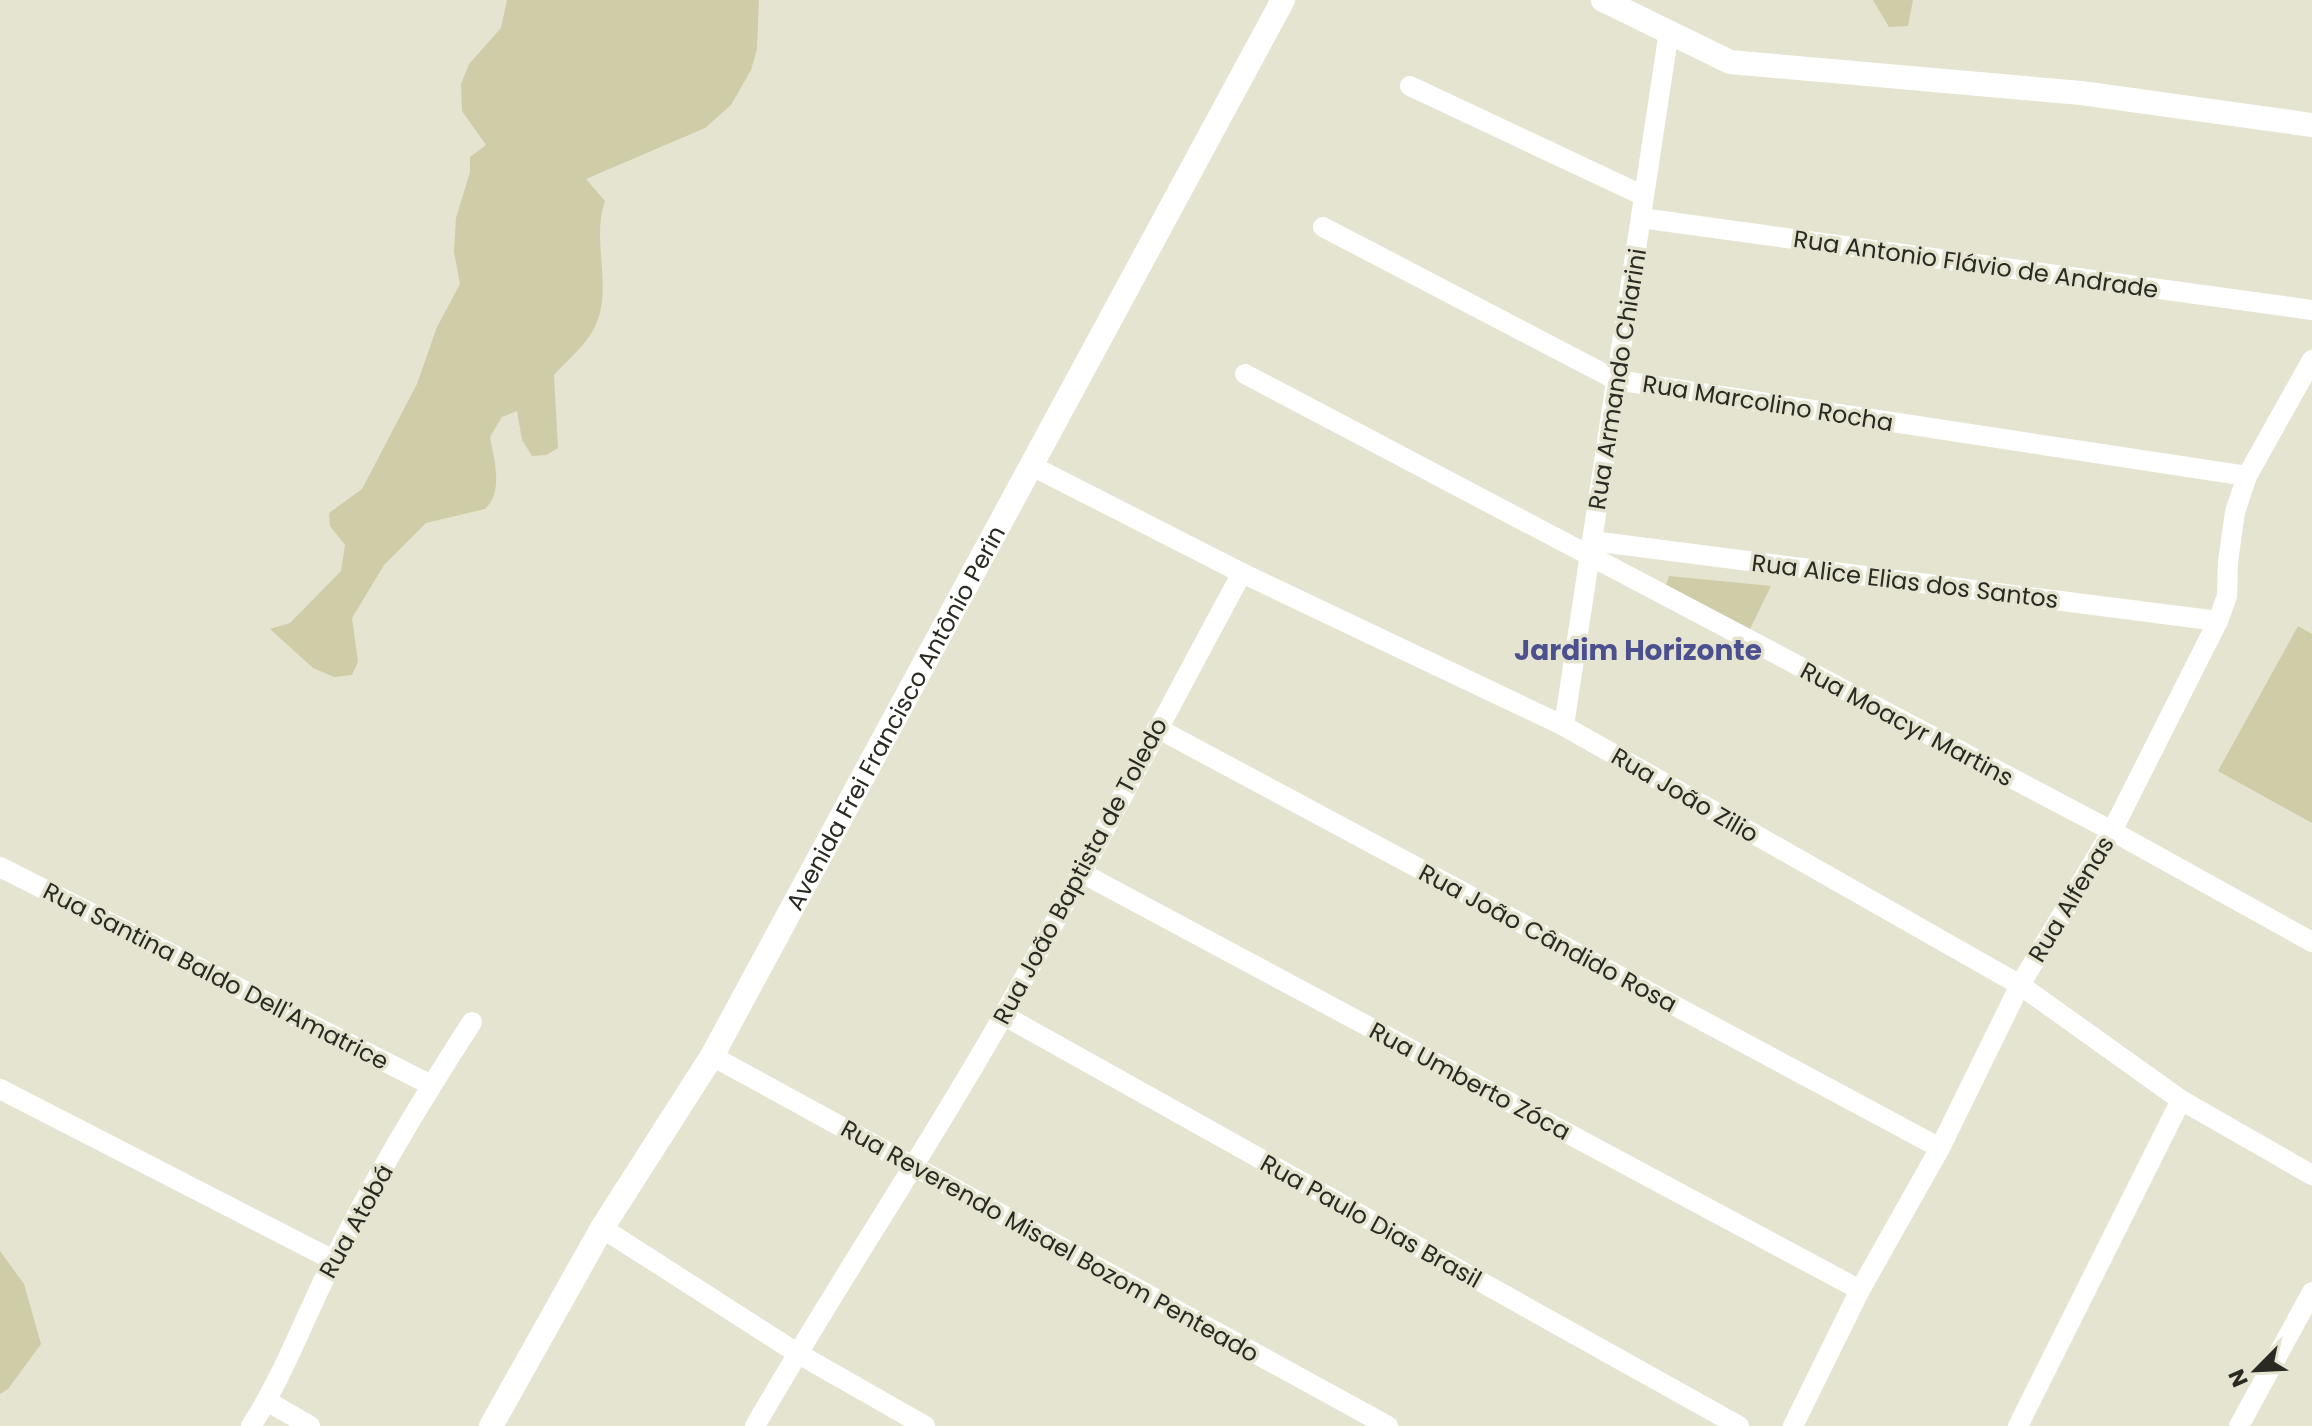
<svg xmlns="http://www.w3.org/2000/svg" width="2312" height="1426" font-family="Poppins,sans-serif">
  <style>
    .green { fill: #cecda7 }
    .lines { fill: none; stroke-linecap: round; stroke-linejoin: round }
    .minor { stroke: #fff; stroke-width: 20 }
    .tertiary { stroke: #fff; stroke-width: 24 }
    .labels { text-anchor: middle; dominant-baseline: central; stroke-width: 7; stroke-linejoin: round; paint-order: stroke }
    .street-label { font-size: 24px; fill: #2a2a23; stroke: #e5e4d0 }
    .quarter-label { font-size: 28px; font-weight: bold; fill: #4c508e; stroke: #e5e4d0 }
  </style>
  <rect width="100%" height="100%" fill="#e5e4d0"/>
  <!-- green -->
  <g class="green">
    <path d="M507,0H759L757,49L751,70L731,105L705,128L586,179L605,201C590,242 616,293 592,332C583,348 566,361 554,375L558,448L546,455L532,456L522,440L517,411L502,417L490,437C494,460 504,491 485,509L426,523L384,565L352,618L358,662L352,675L334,677L313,668L270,629L290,623L341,571L345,545L330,526L329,513L362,489L417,384L437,327L460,284L454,252L456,218L470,172V157L486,145L462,111L461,84L469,64L501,28Z"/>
    <polygon points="1873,0 1913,0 1908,26 1889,27"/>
    <polygon points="1669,576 1771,586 1750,629 1665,588"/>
    <polygon points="2298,626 2312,634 2312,823 2218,771"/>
    <polygon points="0,1251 24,1284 41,1344 8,1389 0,1394"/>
  </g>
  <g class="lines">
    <!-- minor -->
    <g class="minor">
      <polyline points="1410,86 1644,196"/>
      <polyline points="1641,218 2312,310"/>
      <polyline points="1323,227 1616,380 2247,476"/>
      <polyline points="1245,374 2112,831 2312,942"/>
      <polyline points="1030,465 1242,573 1564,726 2020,985 2181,1100 2312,1175"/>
      <polyline points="1592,541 2218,621"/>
      <polyline points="1564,726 1669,31"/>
      <polyline points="1157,728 1940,1148"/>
      <polyline points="0,867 431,1085"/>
      <polyline points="1080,872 1860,1290"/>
      <polyline points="1003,1015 1739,1426"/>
      <polyline points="712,1056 1388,1426"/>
      <polyline points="0,1089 333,1260"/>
      <polyline points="602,1228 797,1353 925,1426"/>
      <polyline points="267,1401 310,1426"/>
      <path d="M251,1426C284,1375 305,1316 333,1261C374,1179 422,1099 472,1022"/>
      <path d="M755,1426C835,1287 924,1155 1003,1016C1085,870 1162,720 1242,573"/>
      <polyline points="1793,1426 1860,1290 1940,1148 2020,985 2112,831 2218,621 2227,596 2228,562 2235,512 2247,476 2312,360"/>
      <polyline points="2018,1426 2181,1100"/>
      <polyline points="2239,1426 2312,1292"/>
    </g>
    <!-- tertiary -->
    <g class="tertiary">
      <polyline points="1603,0 1730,62 2081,93 2312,125"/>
      <path id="s1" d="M491,1426L602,1228L712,1056L1283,0"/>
    </g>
  </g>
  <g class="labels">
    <!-- street labels -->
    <g class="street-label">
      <text transform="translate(1976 264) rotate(8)">Rua Antonio Flávio de Andrade</text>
      <text transform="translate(1617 379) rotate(-81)">Rua Armando Chiarini</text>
      <text transform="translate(1768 403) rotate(9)">Rua Marcolino Rocha</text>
      <text transform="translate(1905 581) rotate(7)">Rua Alice Elias dos Santos</text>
      <text stroke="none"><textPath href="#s1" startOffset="816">Avenida Frei Francisco Antônio Perin</textPath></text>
      <text transform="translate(1907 724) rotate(28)">Rua Moacyr Martins</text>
      <text transform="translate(1685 795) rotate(30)">Rua João Zilio</text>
      <text transform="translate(1080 871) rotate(-62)">Rua João Baptista de Toledo</text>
      <text transform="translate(2071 899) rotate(-59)">Rua Alfenas</text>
      <text transform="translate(1548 938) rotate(28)">Rua João Cândido Rosa</text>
      <text transform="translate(216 976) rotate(27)">Rua Santina Baldo Dell'Amatrice</text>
      <text transform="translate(1470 1081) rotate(28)">Rua Umberto Zóca</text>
      <text transform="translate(356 1221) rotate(-61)">Rua Atobá</text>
      <text transform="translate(1371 1221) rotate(29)">Rua Paulo Dias Brasil</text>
      <text transform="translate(1050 1241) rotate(29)">Rua Reverendo Misael Bozom Penteado</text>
    </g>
    <!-- quarter labels -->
    <g class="quarter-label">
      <text x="1638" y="650">Jardim Horizonte</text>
    </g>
  </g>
  <!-- north arrow -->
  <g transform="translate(2256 1370) rotate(246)" stroke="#e5e4d0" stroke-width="6" paint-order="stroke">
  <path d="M0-6L14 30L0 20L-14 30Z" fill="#2a2a23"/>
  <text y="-12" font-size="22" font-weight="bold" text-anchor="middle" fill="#2a2a23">N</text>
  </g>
</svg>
